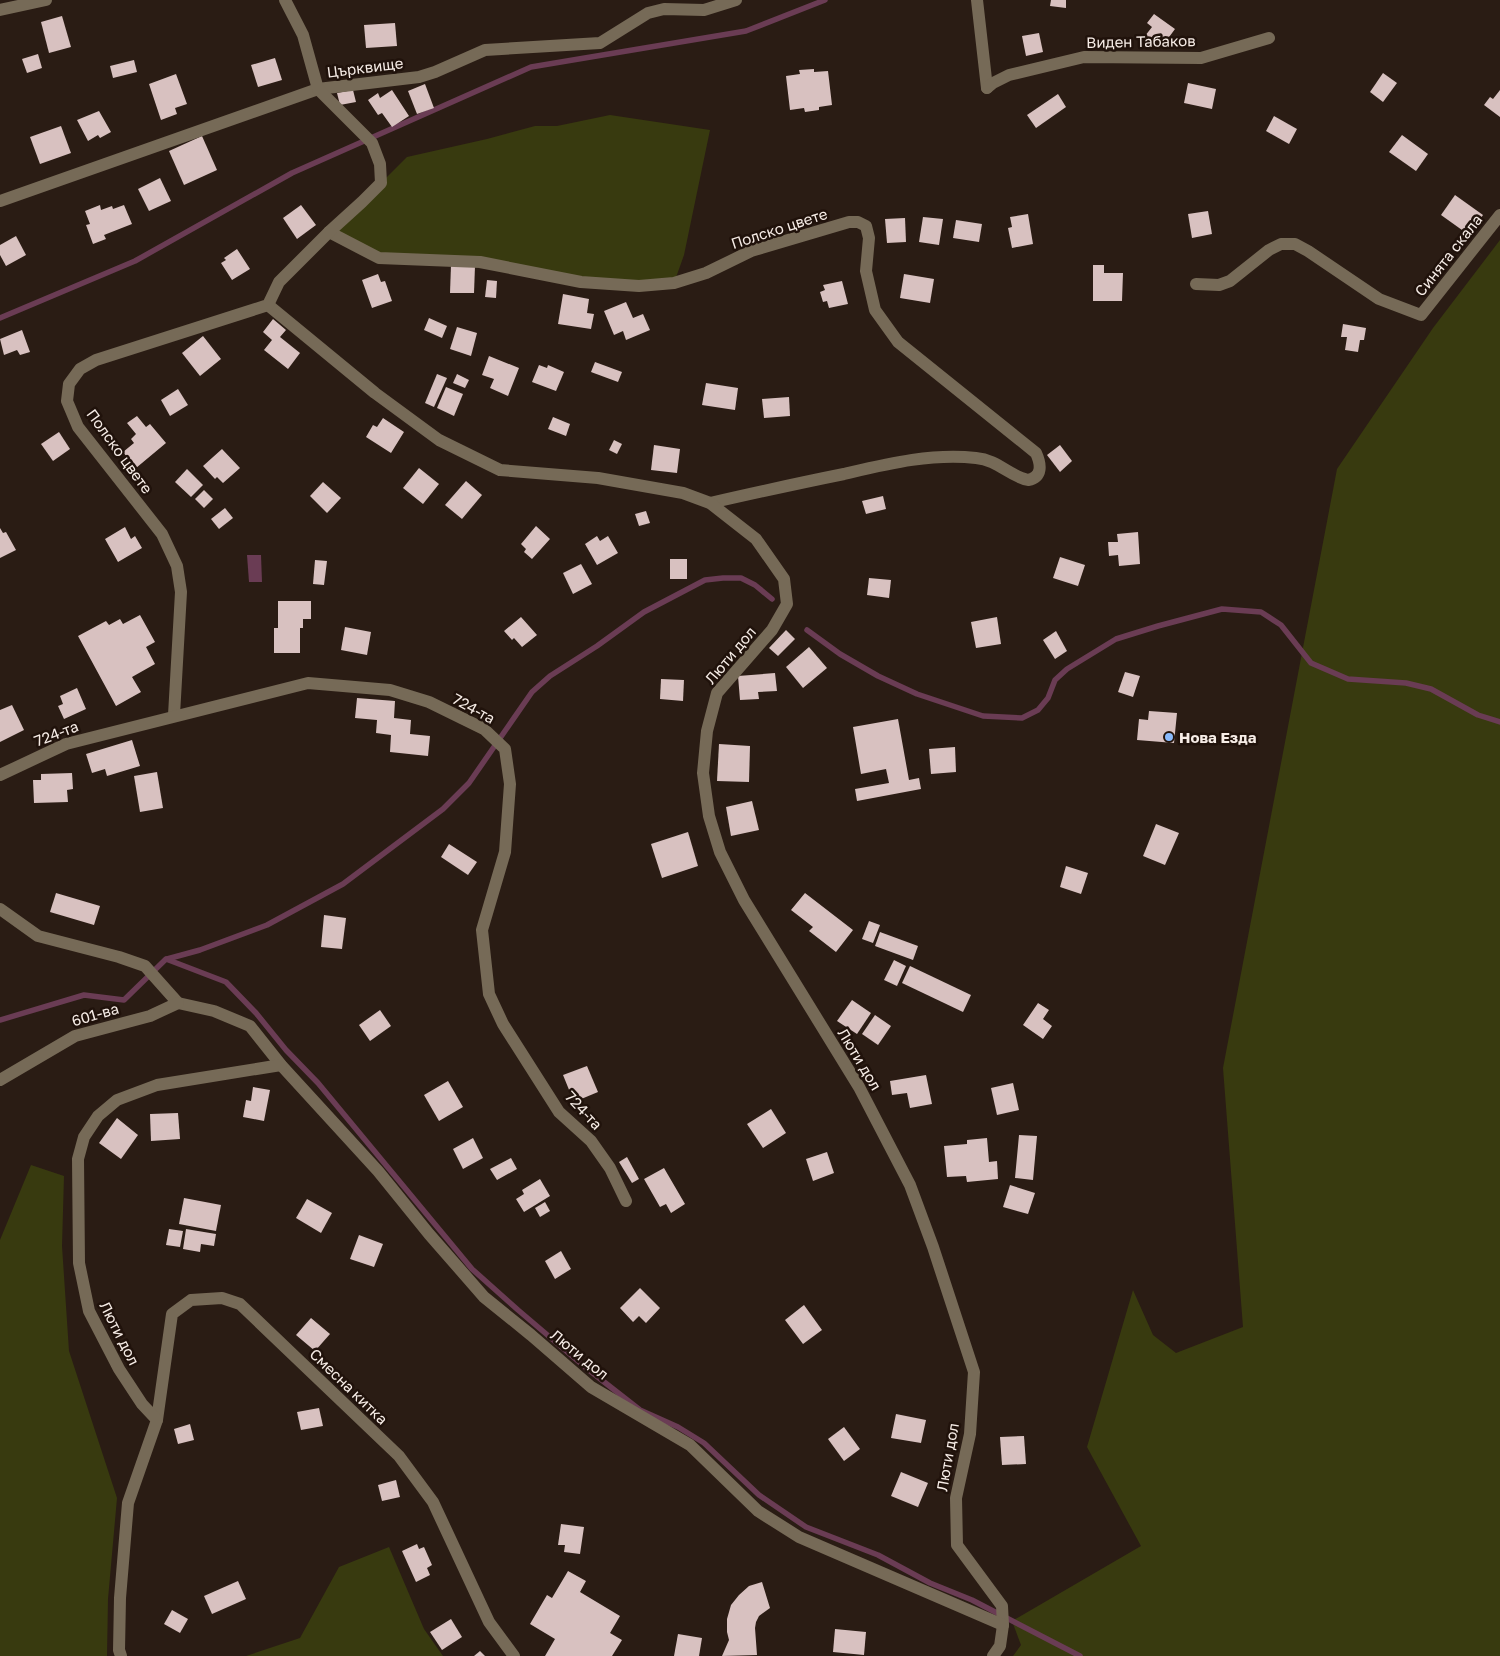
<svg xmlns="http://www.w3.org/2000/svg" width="1500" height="1656" font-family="'Golos Text',sans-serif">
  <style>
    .green { fill: #383a0f }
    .water { fill: #6a3c54 }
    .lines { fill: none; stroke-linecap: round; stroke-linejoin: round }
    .stream { stroke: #6a3c54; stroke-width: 5.5 }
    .building { fill: #d8c1c0 }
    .street { stroke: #766a57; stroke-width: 12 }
    .poi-dot { fill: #89bafc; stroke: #20120b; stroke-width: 2 }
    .labels { text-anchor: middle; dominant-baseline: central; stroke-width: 5; stroke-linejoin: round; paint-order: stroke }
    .street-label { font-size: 15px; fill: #f6ece6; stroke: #20120b }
    .poi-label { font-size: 15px; font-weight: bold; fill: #f6ece6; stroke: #20120b; text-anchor: start }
  </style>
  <rect width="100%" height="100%" fill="#2a1c14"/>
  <!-- green -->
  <g class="green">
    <polygon points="610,115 710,130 684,255 674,283 639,286 480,262 379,258 329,232 362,202 407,157 487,139 535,126 557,126"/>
    <polygon points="1500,240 1500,1656 1013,1656 1021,1645 1012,1621 1141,1546 1087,1447 1133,1290 1153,1335 1176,1353 1243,1327 1223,1068 1337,469 1433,328"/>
    <polygon points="31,1165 64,1176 62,1246 69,1351 117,1498 108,1599 107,1656 0,1656 0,1240"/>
    <polygon points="389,1547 424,1629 443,1656 246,1656 300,1638 339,1567"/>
  </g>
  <!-- water -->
  <polygon class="water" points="261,555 262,582 249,582 247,555"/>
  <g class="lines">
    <!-- stream -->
    <g class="stream">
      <polyline points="0,318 135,261 292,173 531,67 746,31 825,0"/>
      <polyline points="807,630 840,654 878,676 917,694 983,716 1022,718 1038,710 1048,698 1055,680 1067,669 1116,639 1158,626 1222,609 1261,612 1281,625 1311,663 1348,679 1406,683 1431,689 1478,715 1500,722"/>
      <polyline points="167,959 200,950 267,925 343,884 443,809 469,783 532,692 550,676 597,646 644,612 705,580 723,578 741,578 755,585 772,599"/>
      <polyline points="0,1020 84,995 124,1000 166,959 226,982 256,1013 286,1050 318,1083 472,1269 518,1310 585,1367 640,1410 678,1427 704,1443 759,1495 806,1527 878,1555 930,1583 972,1600 1080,1656"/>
    </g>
  </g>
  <!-- building -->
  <g class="building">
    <polygon points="1051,0 1066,0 1066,8 1050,6"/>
    <polygon points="1154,14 1175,29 1161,48 1145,36 1152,27 1147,23"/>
    <polygon points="62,16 71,47 49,53 41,22"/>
    <polygon points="395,23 397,46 366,48 364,25"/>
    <polygon points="1039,33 1043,52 1026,56 1022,36"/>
    <polygon points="38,54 42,68 27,73 22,59"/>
    <polygon points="275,58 282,80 258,87 251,65"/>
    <polygon points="134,60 137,72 113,78 110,66"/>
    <polygon points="814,69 814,72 828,71 832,105 819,107 819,110 805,112 804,108 790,110 786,76 800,74 799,70"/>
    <polygon points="1383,73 1397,83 1383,102 1370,92"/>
    <polygon points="176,74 187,104 175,108 177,114 161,120 149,84"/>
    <polygon points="1188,83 1216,89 1212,109 1184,103"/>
    <polygon points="425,84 434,108 417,114 408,91"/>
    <polygon points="353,90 356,102 340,105 337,93"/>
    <polygon points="392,90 409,116 392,127 382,113 378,115 368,100 378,93 380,98"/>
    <polygon points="1500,90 1500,117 1484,105 1490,97 1493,99"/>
    <polygon points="1058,94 1066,107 1036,128 1027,115"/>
    <polygon points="99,111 111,132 100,138 98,135 88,141 77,120"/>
    <polygon points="1274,116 1297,129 1289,144 1266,131"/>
    <polygon points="61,126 71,153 40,164 30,137"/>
    <polygon points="1402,135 1428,154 1416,171 1389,152"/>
    <polygon points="202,136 217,170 184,185 169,151"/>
    <polygon points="160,178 171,201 149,211 138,189"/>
    <polygon points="1455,195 1483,215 1469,235 1441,215"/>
    <polygon points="100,205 101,210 112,206 113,209 124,205 132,224 104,235 106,239 93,244 86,225 90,224 85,211"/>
    <polygon points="301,205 316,225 297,239 283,218"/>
    <polygon points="1208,211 1212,234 1192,238 1188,214"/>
    <polygon points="1028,214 1033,244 1012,248 1008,228 1012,227 1010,217"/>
    <polygon points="923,217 943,219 939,245 919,242"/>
    <polygon points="905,218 906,242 887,243 885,219"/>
    <polygon points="956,220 982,224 979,242 953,238"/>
    <polygon points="16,236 26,255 6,266 0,255 0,245"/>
    <polygon points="237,249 250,269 232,280 221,263 226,260 224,258"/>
    <polygon points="451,265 475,266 474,293 450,293"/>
    <polygon points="1093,265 1104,265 1104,273 1123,273 1122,301 1093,301"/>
    <polygon points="378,274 381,282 385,281 392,301 372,308 362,280"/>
    <polygon points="904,274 934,279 930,303 900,298"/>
    <polygon points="487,280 497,281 496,298 485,297"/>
    <polygon points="842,281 848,304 829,308 827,301 823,302 820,292 825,290 823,285"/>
    <polygon points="563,294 589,299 587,313 594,314 591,329 558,324"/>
    <polygon points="626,302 633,318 643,314 650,330 626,340 623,331 614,335 604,311"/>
    <polygon points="429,318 447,326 442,338 424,330"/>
    <polygon points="273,319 286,330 280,337 300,353 288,369 264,350 272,340 263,332"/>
    <polygon points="1343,324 1366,328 1364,340 1360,340 1358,352 1345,350 1347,337 1341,337"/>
    <polygon points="457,327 477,333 471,356 450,349"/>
    <polygon points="22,330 30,352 20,355 17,350 4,355 0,339"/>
    <polygon points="203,336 221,359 200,376 182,353"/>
    <polygon points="489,356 519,368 508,396 490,388 494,379 482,375"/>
    <polygon points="595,362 622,372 618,382 591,372"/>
    <polygon points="539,365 547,368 548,365 564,372 556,391 532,382"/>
    <polygon points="437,374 447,378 434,407 425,403"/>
    <polygon points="457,374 469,380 465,388 453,383"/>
    <polygon points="706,383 738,388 735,410 702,405"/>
    <polygon points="446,387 463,394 454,416 437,408"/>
    <polygon points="178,389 188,405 170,416 161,400"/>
    <polygon points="789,397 790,416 764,418 762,399"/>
    <polygon points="137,416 146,427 150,424 166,443 136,468 123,452 134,443 131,439 136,434 127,423"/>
    <polygon points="553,417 570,424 566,436 548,429"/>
    <polygon points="383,418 404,432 391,453 366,437 373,425 377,427"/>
    <polygon points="59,432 70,449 53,461 41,444"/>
    <polygon points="614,440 622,444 617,454 609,450"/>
    <polygon points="654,445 680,449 677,473 651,470"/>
    <polygon points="1060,445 1072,461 1060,472 1047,455"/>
    <polygon points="222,449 240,468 223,483 217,477 215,479 203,466"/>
    <polygon points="419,468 439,484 423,504 403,488"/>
    <polygon points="187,469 203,485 191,497 175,482"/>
    <polygon points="466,481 482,495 462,519 445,505"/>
    <polygon points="323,482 341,498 327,513 310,496"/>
    <polygon points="204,490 213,499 204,508 195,499"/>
    <polygon points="883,496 886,509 866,514 862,501"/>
    <polygon points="225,508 233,518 219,529 211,519"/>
    <polygon points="646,511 650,523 639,526 635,514"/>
    <polygon points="536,526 550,539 532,559 524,552 526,549 521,544"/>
    <polygon points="125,527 131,539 135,536 142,548 118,562 105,539"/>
    <polygon points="0,528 3,533 6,532 16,550 0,558"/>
    <polygon points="1138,532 1140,564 1119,566 1118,555 1109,556 1108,542 1118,542 1117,534"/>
    <polygon points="597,536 600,541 608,536 618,553 597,565 585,544"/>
    <polygon points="1060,557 1085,565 1078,586 1053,578"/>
    <rect x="670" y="559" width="17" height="20"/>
    <polygon points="315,560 327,561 324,585 313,584"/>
    <polygon points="581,564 592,584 573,594 563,573"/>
    <polygon points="869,578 891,580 889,598 867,595"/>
    <polygon points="278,601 311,601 311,619 303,619 303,628 300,628 300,653 274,653 274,628 278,628"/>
    <polygon points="140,615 155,642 146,647 155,664 132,677 141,692 116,706 78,636 106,621 109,625 120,619 123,624"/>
    <polygon points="521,617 537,635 522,647 514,638 512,640 504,631"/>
    <polygon points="997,617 1001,644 976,648 971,622"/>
    <polygon points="345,627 371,632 367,655 341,650"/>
    <polygon points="786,630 795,639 778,656 769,648"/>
    <polygon points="1056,631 1067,651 1055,659 1043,640"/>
    <polygon points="809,647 827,668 803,688 786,667"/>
    <polygon points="1125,672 1140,676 1133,697 1118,692"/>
    <polygon points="775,673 777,691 758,692 759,699 740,700 738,676"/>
    <polygon points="661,679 684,680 683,701 660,699"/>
    <polygon points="77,688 86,709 64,719 58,706 63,704 60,696"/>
    <polygon points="357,698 395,701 394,718 411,720 410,734 430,736 428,756 390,752 391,735 376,733 377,720 355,718"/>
    <polygon points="12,705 24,730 0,742 0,710"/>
    <polygon points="1149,711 1177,713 1174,743 1137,740 1139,719 1148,720"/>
    <polygon points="898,719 909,780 919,778 921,789 857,801 855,789 889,783 886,769 861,774 853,727"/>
    <polygon points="132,740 140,766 107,776 105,769 92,773 86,754"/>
    <polygon points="719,744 750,746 749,782 717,781"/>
    <polygon points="955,747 956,772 931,774 929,749"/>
    <polygon points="157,772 163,808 140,812 134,776"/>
    <polygon points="72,773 73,789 67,790 68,802 34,803 33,780 41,780 41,774"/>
    <polygon points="752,801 759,830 731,836 726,807"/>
    <polygon points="1156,824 1179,833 1165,865 1143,856"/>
    <polygon points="688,832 698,866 662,878 651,844"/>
    <polygon points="449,844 477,862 468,875 441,857"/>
    <polygon points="1066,866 1088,873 1081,894 1060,887"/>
    <polygon points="56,893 100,906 94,925 50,912"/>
    <polygon points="805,893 853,930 836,952 809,931 813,927 791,910"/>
    <polygon points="324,915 346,918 342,949 321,947"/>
    <polygon points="869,921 880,925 873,943 862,939"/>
    <polygon points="880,932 918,946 913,960 875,946"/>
    <polygon points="894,960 906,966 897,986 884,980"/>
    <polygon points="910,966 971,995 963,1012 902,983"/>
    <polygon points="852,1000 871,1013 857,1034 837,1021"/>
    <polygon points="1038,1003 1049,1010 1043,1019 1052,1026 1043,1039 1023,1025"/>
    <polygon points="380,1010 391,1026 370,1041 359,1025"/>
    <polygon points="875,1015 891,1026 878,1045 862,1034"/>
    <polygon points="587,1066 598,1092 574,1102 563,1075"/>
    <polygon points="926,1075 932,1104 910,1108 907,1093 892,1095 890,1081"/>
    <polygon points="448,1081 463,1107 439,1121 424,1095"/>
    <polygon points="1013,1083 1019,1110 997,1115 991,1088"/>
    <polygon points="253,1087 270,1090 264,1121 243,1117 246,1100 251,1101"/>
    <polygon points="771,1109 786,1133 763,1148 747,1124"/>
    <polygon points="178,1113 180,1139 151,1141 150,1114"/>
    <polygon points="117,1118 138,1135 121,1159 99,1143"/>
    <polygon points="1019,1135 1037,1136 1033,1180 1015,1178"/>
    <polygon points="473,1138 483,1158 463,1169 453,1149"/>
    <polygon points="987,1138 989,1162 997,1161 998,1179 967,1182 966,1176 947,1177 944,1146 967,1144 967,1140"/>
    <polygon points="827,1152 834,1173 813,1181 806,1159"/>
    <polygon points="627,1157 639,1179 632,1183 619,1162"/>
    <polygon points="511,1158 517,1169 497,1180 490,1169"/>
    <polygon points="664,1168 685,1204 671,1213 666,1204 660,1207 644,1179"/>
    <polygon points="540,1179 550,1196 524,1212 516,1199 524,1194 522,1190"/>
    <polygon points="1010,1185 1035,1193 1028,1214 1003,1207"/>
    <polygon points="184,1198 221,1205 216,1231 179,1224"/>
    <polygon points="307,1199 332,1213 321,1233 296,1218"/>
    <polygon points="545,1202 550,1211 540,1217 535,1208"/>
    <polygon points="169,1229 183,1231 180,1247 166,1245"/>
    <polygon points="186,1229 216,1234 214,1246 201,1244 200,1252 183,1249"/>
    <polygon points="359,1235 383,1244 374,1267 350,1259"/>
    <polygon points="561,1251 571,1269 555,1279 545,1261"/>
    <polygon points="640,1288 660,1308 646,1323 639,1316 633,1322 620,1308"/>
    <polygon points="804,1305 822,1330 803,1344 785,1320"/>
    <polygon points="311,1318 330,1334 315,1351 296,1335"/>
    <polygon points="319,1408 323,1426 301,1430 297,1412"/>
    <polygon points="896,1414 926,1420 921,1443 891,1438"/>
    <polygon points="190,1424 194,1440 178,1444 174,1429"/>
    <polygon points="844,1427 860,1449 844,1461 828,1439"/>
    <polygon points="1024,1436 1026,1464 1002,1465 1000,1437"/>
    <polygon points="901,1472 928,1483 918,1507 891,1496"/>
    <polygon points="396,1480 400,1497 382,1501 378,1485"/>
    <polygon points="561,1524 584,1527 580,1554 564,1552 565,1545 558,1545"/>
    <polygon points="417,1544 419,1549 424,1547 432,1565 427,1568 430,1575 416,1582 402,1551"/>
    <polygon points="568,1571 586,1581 580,1592 620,1616 610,1633 622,1640 612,1656 545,1656 555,1639 530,1624 547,1595 552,1598"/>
    <polygon points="238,1581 246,1599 212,1614 204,1596"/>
    <polygon points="762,1582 770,1608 759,1616 756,1622 755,1628 757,1655 722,1656 729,1640 727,1632 727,1619 731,1605 739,1595 749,1586"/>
    <polygon points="172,1610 188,1619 180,1633 164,1624"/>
    <polygon points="451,1619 462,1637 442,1650 430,1632"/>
    <polygon points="835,1629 866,1632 864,1655 833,1652"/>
    <polygon points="678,1634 702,1638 699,1656 674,1656"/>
    <polygon points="480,1651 485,1656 474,1656"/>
  </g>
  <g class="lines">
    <!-- street -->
    <g class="street">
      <polyline points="977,0 987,88"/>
      <polyline points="0,10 46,0"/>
      <polyline points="987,88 993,83 1009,75 1084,57 1201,58 1269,38"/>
      <polyline points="0,201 318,89 419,77 435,72 485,50 600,43 648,13 664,9 704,10 736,0"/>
      <path d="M329,232L379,258L480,262L581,282L639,286L674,283L706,273L751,251L849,222H858L866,226L869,238L866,271L875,310L898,342L1036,453C1041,464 1043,477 1028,480C1009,476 998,460 976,458C931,453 887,464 844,474C799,483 754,493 710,503"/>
      <polyline points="1196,284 1219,285 1230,281 1269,250 1281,244 1295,244 1308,251 1379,299 1421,315 1500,215"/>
      <polyline points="268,305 375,393 439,440 500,470 598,478 683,493 710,503 756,539 784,579 787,604 772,630 717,693 707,731 703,773 709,816 720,852 744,900 859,1087 910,1185 933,1247 974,1372 970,1434 956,1498 957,1545 1002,1606 1003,1625 1000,1646 993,1656"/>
      <polyline points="174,715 181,592 177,566 162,534 78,427 67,401 69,384 80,369 96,360 268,305 279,282 329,232 362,202 381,183 380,164 372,143 318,89 303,35 285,0"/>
      <polyline points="0,775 66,744 308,683 390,690 429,702 484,729 505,749 510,784 505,852 482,930 489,994 503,1024 559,1112 591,1141 610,1168 626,1201"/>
      <polyline points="0,909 38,936 119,957 145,966 178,1003"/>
      <polyline points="178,1003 214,1011 250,1026 281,1065 378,1171 429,1234 484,1297 531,1335 591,1387 690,1445 758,1511 799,1537 1003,1625"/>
      <polyline points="0,1080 75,1036 150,1016 178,1003"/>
      <polyline points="157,1420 172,1314 191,1300 222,1298 240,1304 399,1456 433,1502 489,1622 514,1656"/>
      <polyline points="121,1656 119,1650 120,1598 128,1503 157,1420 142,1404 119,1369 89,1311 79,1263 78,1159 84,1137 98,1116 117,1100 157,1085 281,1065"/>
    </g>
  </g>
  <!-- markers -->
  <circle class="poi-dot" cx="1169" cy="737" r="5"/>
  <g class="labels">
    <!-- street labels -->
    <g class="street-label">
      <text transform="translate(1141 41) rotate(-1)">Виден Табаков</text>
      <text transform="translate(365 67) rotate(-7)">Църквище</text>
      <text transform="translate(779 228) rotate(-18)">Полско цвете</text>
      <text transform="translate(1448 255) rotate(-52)">Синята скала</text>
      <text transform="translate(120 451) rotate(54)">Полско цвете</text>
      <text transform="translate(730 655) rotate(-50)">Люти дол</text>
      <text transform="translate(474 708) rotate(29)">724-та</text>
      <text transform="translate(56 733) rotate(-21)">724-та</text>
      <text transform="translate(95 1014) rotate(-16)">601-ва</text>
      <text transform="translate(860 1059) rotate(59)">Люти дол</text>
      <text transform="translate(584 1110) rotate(47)">724-та</text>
      <text transform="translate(120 1333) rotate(63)">Люти дол</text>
      <text transform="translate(580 1354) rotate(39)">Люти дол</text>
      <text transform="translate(349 1386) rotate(44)">Смесна китка</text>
      <text transform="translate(947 1457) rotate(-80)">Люти дол</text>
    </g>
    <!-- poi labels -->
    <g class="poi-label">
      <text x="1179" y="737">Нова Езда</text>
    </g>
  </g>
</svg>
